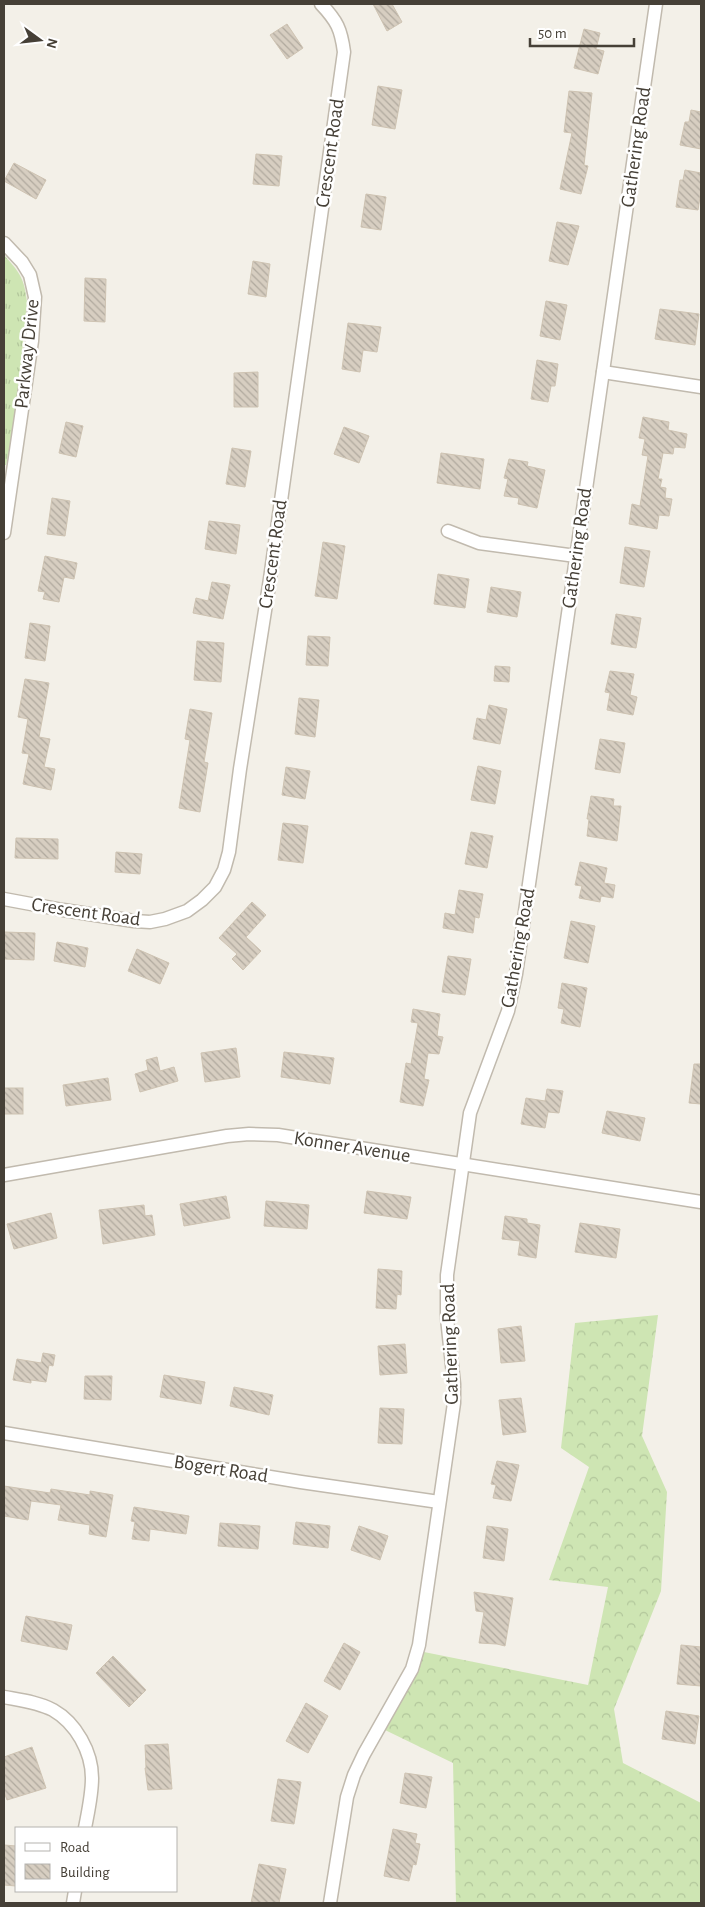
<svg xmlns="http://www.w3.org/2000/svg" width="705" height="1907" font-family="'Alegreya Sans',sans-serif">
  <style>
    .forest { fill: url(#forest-crowns) }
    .park { fill: url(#park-tufts) }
    .building { fill: url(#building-back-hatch); stroke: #cec3b2 }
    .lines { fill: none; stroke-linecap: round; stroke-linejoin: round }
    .street-casing { stroke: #c1baae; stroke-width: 15 }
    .street { stroke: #fff; stroke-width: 12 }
    .labels { text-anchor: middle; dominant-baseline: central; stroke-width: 5; stroke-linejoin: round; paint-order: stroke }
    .street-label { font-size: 20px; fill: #464037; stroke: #fff }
  </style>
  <defs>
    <pattern id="forest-crowns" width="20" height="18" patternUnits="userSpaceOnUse" patternTransform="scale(1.25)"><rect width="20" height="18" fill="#cee5b3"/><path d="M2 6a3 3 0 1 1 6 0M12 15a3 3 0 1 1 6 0" fill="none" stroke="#b2c69b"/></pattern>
    <pattern id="park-tufts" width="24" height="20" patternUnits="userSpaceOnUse" patternTransform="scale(1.25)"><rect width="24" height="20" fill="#cee5b3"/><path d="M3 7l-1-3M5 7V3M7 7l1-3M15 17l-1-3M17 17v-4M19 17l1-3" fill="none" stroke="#b2c69b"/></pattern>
    <pattern id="building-back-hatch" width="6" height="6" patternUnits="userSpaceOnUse" patternTransform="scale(1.25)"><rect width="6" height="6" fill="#d7cec1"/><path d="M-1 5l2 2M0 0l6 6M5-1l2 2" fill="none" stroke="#b0a99e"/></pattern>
  </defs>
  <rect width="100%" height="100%" fill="#f3f0e8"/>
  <!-- forest -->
  <polygon class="forest" points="658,1315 642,1436 667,1492 661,1591 614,1709 623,1763 701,1803 701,1903 456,1903 453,1763 385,1730 424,1652 588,1685 608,1587 549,1580 589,1467 561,1448 575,1323"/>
  <!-- park -->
  <path class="park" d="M4,255C20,273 24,278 27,302L15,424L6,465H4Z"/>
  <!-- building -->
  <g class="building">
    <polygon points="373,4 392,4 402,22 387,31"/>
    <polygon points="287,24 303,48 287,59 270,35"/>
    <polygon points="584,29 600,33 596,49 604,51 598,74 574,68"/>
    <polygon points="378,86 402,90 395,129 372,125"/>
    <polygon points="569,91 592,93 584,165 588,166 581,194 560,189 572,133 564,132"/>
    <polygon points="691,110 701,112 701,149 680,145 685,122 689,122"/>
    <polygon points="256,154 282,156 279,186 253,184"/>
    <polygon points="14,163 46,180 36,199 4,181"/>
    <polygon points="685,170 701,173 701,191 698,210 676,207 680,180 683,180"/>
    <polygon points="366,194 386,197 381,230 361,227"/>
    <polygon points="557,222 579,226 568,265 549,261"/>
    <polygon points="253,261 270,264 266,297 248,294"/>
    <polygon points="85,278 106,279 105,322 84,321"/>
    <polygon points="546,301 567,305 560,340 540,336"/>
    <polygon points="660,309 699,314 695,345 655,339"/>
    <polygon points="348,323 381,327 377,352 363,350 360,372 342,369"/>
    <polygon points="537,360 558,364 555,386 551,386 548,402 531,399"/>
    <polygon points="258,372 258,407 234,407 234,373"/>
    <polygon points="643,417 669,422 668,430 687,434 685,448 674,447 673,454 663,453 658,479 662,479 660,487 666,488 665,498 672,499 669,516 659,515 657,529 629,524 632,504 640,506 648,456 642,455 645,439 639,438"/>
    <polygon points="66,422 83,426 76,457 59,453"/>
    <polygon points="344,427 369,436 359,463 334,454"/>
    <polygon points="232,448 251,451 245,487 226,484"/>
    <polygon points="441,453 484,459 480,489 437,483"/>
    <polygon points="509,459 528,462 527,466 545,470 537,508 518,504 519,498 504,496 508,479 504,478"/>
    <polygon points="52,498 70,501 65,536 47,534"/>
    <polygon points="209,521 240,525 236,554 205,549"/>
    <polygon points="323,542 345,546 337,599 315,596"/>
    <polygon points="625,547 650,551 644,587 620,583"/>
    <polygon points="45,556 77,563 74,579 64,577 59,602 43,599 45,592 38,591"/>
    <polygon points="438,574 469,579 465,608 434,604"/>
    <polygon points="212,582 230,585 223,619 193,613 196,598 208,601"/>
    <polygon points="491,587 521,592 517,617 487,612"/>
    <polygon points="616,614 641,618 636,648 611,644"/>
    <polygon points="30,623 50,626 45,661 25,658"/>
    <polygon points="308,636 330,637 328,666 306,665"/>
    <polygon points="197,641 224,643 221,682 194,680"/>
    <polygon points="495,666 510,667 509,682 494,681"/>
    <polygon points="610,671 634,674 630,695 637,697 633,715 607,710 610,693 605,692"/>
    <polygon points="25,679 49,683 39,737 50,739 44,767 55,769 51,790 23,784 29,754 22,753 28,719 18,717"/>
    <polygon points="299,698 319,700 315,737 295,734"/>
    <polygon points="489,705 507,709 500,744 473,739 477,718 486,720"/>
    <polygon points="190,709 212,713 204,762 208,763 200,812 179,808 190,740 185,739"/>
    <polygon points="600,739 625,743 620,773 595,769"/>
    <polygon points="478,766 501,771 495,804 471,800"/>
    <polygon points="286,767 310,771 305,799 282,795"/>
    <polygon points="591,796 614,799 613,806 621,806 617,841 587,836 589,819 587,819"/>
    <polygon points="283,823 308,826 303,863 278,860"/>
    <polygon points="471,832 493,836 487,868 465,864"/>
    <polygon points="16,838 58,839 58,859 15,858"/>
    <polygon points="116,852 142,854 140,874 115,872"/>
    <polygon points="580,862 607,868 604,883 615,885 613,898 601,896 600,902 579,898 582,886 575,885"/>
    <polygon points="459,890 483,894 479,918 475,917 473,933 443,928 445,913 455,915"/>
    <polygon points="252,902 266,915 246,937 261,951 243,970 232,959 237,954 219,938"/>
    <polygon points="571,921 595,926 588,963 564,958"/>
    <polygon points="4,932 35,933 34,960 4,959"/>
    <polygon points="57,942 88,948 85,967 54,961"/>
    <polygon points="137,949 169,963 160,984 128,971"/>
    <polygon points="448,956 471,959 465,995 442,992"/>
    <polygon points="562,983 587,988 580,1027 561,1023 564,1009 558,1008"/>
    <polygon points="413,1009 440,1014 437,1036 443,1037 439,1054 428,1053 424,1079 429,1080 423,1106 400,1102 406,1063 411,1064 418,1023 411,1022"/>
    <polygon points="236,1048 240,1077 205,1082 201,1053"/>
    <polygon points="284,1052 334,1058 330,1084 281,1077"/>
    <polygon points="157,1057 160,1071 174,1067 178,1081 140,1092 135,1074 148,1070 146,1060"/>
    <polygon points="694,1064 701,1064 701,1104 689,1103"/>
    <polygon points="108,1078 111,1100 66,1106 63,1085"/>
    <rect x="4" y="1088" width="19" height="26"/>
    <polygon points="547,1089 563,1091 559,1113 548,1112 545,1128 521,1124 526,1098 545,1101"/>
    <polygon points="607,1111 645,1118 640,1141 602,1133"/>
    <polygon points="367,1191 411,1197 407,1219 364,1213"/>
    <polygon points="226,1196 230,1218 184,1226 180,1204"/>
    <polygon points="266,1201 309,1205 307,1229 264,1226"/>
    <polygon points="144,1205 145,1216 152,1215 155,1235 103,1244 99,1210"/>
    <polygon points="51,1213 57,1238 14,1249 7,1224"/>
    <polygon points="505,1216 527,1219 527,1223 540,1225 536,1258 518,1255 520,1241 502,1239"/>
    <polygon points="580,1223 620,1229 616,1258 575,1252"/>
    <polygon points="378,1269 402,1271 401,1295 397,1294 396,1309 376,1308"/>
    <polygon points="521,1326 525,1361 501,1363 498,1329"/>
    <polygon points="405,1344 407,1373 380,1375 378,1346"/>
    <polygon points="43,1353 55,1355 53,1366 49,1365 46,1382 31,1380 31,1383 13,1380 17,1359 41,1363"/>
    <polygon points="164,1375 205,1382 201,1404 160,1397"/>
    <polygon points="85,1376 112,1376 111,1400 84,1399"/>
    <polygon points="234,1387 273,1395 269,1415 230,1406"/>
    <polygon points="521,1398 526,1432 503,1435 499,1400"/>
    <polygon points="380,1408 404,1409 402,1444 378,1443"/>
    <polygon points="497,1461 519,1465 511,1501 493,1498 496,1485 491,1484"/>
    <polygon points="4,1486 50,1493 51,1489 90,1495 90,1491 113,1495 106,1537 89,1534 90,1525 58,1520 61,1505 31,1501 28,1520 4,1516"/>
    <polygon points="134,1507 189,1516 186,1534 150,1529 149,1541 132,1539 135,1522 131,1521"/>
    <polygon points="296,1522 330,1526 328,1548 293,1544"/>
    <polygon points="220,1523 260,1526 258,1549 218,1546"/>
    <polygon points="359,1526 388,1536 380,1560 351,1550"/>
    <polygon points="487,1526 508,1529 504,1561 483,1558"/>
    <polygon points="474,1592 513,1598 505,1646 497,1644 479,1643 484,1612 476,1611"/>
    <polygon points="26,1616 72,1625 67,1650 21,1641"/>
    <polygon points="344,1643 360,1652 340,1690 324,1681"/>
    <polygon points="681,1645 701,1647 701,1686 677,1684"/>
    <polygon points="113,1656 146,1690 129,1707 96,1673"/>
    <polygon points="306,1703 328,1716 308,1753 286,1741"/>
    <polygon points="666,1711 699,1716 695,1744 662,1739"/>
    <polygon points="168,1744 172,1789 148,1790 145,1768 146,1768 145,1745"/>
    <polygon points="32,1747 46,1788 7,1800 4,1792 4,1757"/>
    <polygon points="405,1773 432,1777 426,1808 400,1803"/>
    <polygon points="278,1779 301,1782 294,1824 271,1821"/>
    <polygon points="393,1829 417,1834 415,1843 420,1844 416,1865 413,1864 409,1881 384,1876"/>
    <polygon points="4,1845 16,1846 16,1886 4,1885"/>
    <polygon points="259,1864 286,1869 279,1903 251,1903"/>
  </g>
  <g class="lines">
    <!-- street casing -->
    <g class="street-casing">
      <g id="street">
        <polyline points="4,243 22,262 30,275 35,297 32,341 4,533"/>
        <polyline points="603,372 701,387"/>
        <polyline points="448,531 479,543 576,556"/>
        <path d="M4,899L63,910L134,921L150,922L165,919L187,911L202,900L215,887L224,870L229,852L240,769L270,579L344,52C341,29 337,21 321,4"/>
        <polyline points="4,1175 227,1136 249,1134 278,1135 701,1202"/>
        <polyline points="4,1433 301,1482 439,1502"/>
        <path d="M4,1697C20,1700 38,1702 53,1710C76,1723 92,1752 92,1778C92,1795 88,1812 85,1828"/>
        <polyline points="73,1903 75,1891"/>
        <polyline points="330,1903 347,1797 354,1775 364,1754 412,1669 419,1645 454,1403 454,1384 447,1318 447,1275 470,1113 508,1011 516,974 656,4"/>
      </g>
    </g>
    <!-- street -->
    <use href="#street" class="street"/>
  </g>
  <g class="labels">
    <!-- street labels -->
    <g class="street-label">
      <text transform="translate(636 147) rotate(-82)">Gathering Road</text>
      <text transform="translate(330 153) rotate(-82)">Crescent Road</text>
      <text transform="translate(27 354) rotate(-84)">Parkway Drive</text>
      <text transform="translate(577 548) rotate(-82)">Gathering Road</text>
      <text transform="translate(273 554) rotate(-82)">Crescent Road</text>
      <text transform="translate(86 912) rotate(8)">Crescent Road</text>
      <text transform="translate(518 948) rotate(-80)">Gathering Road</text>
      <text transform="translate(352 1147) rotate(9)">Konner Avenue</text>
      <text transform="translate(450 1344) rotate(-92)">Gathering Road</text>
      <text transform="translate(221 1469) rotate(9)">Bogert Road</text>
    </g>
  </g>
  <!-- border -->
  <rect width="705" height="1907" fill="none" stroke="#464037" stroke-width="10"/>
  <!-- legend -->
  <rect x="15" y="1827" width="162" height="65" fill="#ffffff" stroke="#b5b3af"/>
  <rect x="25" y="1843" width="25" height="8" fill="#ffffff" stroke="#b5b3af"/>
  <text x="60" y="1852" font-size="15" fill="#464037">Road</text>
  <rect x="25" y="1864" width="25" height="15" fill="url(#building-back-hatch)" stroke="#b5b3af"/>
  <text x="60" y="1877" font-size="15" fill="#464037">Building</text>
  <!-- north arrow -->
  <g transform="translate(40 40) rotate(105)" stroke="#ffffff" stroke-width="4" paint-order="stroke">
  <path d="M0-4L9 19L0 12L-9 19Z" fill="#464037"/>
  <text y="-8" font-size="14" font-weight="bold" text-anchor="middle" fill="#464037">N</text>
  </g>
  <!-- scale -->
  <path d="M530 38v8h104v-8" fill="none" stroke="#464037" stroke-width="2.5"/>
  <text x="538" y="38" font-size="15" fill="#464037" stroke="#ffffff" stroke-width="4" paint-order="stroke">50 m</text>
</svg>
